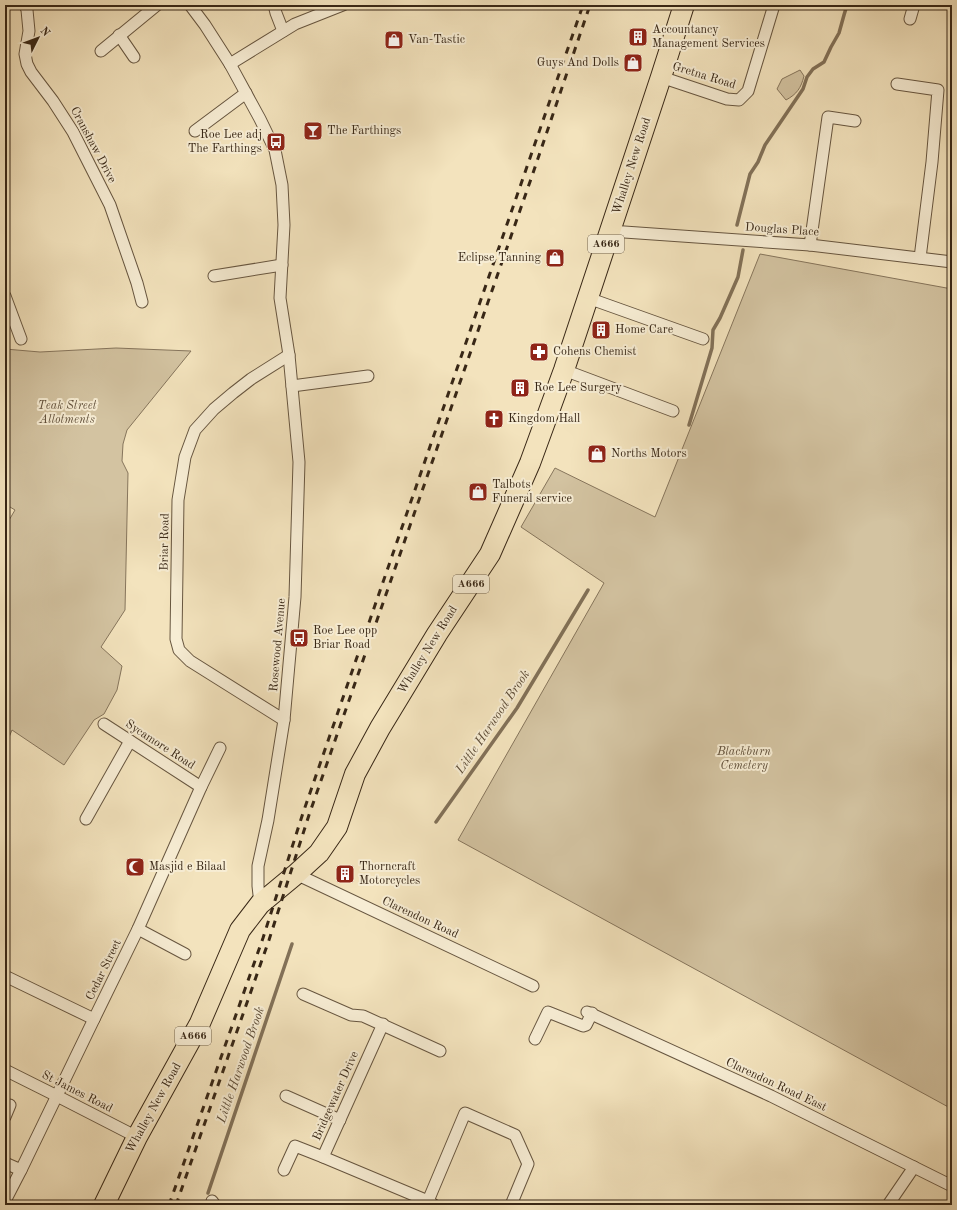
<svg xmlns="http://www.w3.org/2000/svg" width="957" height="1210" font-family="'Old Standard TT',serif">
  <style>
    .green { fill: #d3c3a1; stroke: #86755c }
    .lines { fill: none; stroke-linecap: round; stroke-linejoin: round }
    .stream { stroke: #827158; stroke-width: 3.5 }
    .street-casing { stroke: #675640; stroke-width: 13 }
    .highway-casing { stroke: #382716; stroke-width: 22 }
    .street { stroke: #f7edd4; stroke-width: 11 }
    .highway { stroke: #f3e3bd; stroke-width: 20 }
    .rail { stroke: #382716; stroke-width: 3; stroke-dasharray: 7 7; stroke-linecap: butt }
    .labels { text-anchor: middle; dominant-baseline: central; stroke-width: 4; stroke-linejoin: round; paint-order: stroke }
    .shield { fill: #f7edd4; stroke: #71624f; stroke-width: 1 }
    .shield-label { font-size: 11px; font-weight: bold; fill: #382716 }
    .poi-label { font-size: 12px; fill: #382716; stroke: #f7edd4; text-anchor: start }
    .street-label { font-size: 12px; fill: #382716; stroke: #f7edd4 }
    .park-label { font-size: 12px; font-style: italic; fill: #5f4e39; stroke: #f7edd4 }
    .water-label { font-size: 13px; font-style: italic; fill: #5d4c37; stroke: #f7edd4 }
  </style>
  <rect width="100%" height="100%" fill="#f3e3bd"/>
  <filter id="stains"><feTurbulence type="fractalNoise" baseFrequency=".005" numOctaves="4"/><feColorMatrix values="0 0 0 0 .2 0 0 0 0 .09 0 0 0 0 .02 0 0 0 .5 -.17"/></filter>
  <radialGradient id="worn" r=".72"><stop offset=".6" stop-color="#630" stop-opacity="0"/><stop offset="1" stop-color="#630" stop-opacity=".3"/></radialGradient>
  <!-- green -->
  <g class="green">
    <path d="M800,70L804,76C801,88 797,94 786,100L777,89L782,79Z"/>
    <polygon points="760,254 952,289 952,1109 458,840 604,583 521,527 555,468 655,517"/>
    <polygon points="116,348 191,351 127,430 123,444 122,461 128,473 125,610 101,647 122,666 117,690 104,714 94,720 64,765 12,730 5,747 5,527 15,510 5,504 5,349 40,352"/>
  </g>
  <g class="lines">
    <!-- stream -->
    <g class="stream">
      <polyline points="737,225 750,174 758,162 765,145 803,89 807,77 813,69 824,62 831,47 839,33 844,15 847,5"/>
      <polyline points="689,425 712,348 713,330 720,318 738,277 743,250"/>
      <polyline points="436,822 517,708 588,590"/>
      <polyline points="208,1193 292,944"/>
      <polyline points="204,1205 204,1204"/>
    </g>
    <!-- street casing -->
    <g class="street-casing">
      <g id="street">
        <polyline points="25,5 27,10 29,31 25,54 27,64 31,72 53,101 73,132 110,205 137,283 142,302"/>
        <polyline points="190,5 205,25 230,64 260,119 275,150 282,185 284,225 280,298 289,355 299,462 295,597 284,720 268,820 258,866 258,886 260,904"/>
        <polyline points="274,5 276,13 283,31"/>
        <polyline points="910,19 914,5"/>
        <polyline points="119,35 134,57"/>
        <polyline points="101,51 157,5"/>
        <polyline points="230,64 295,24 343,5"/>
        <polyline points="661,77 727,99 739,100 748,91 774,5"/>
        <polyline points="897,84 938,90 932,162 920,258"/>
        <polyline points="195,131 246,93"/>
        <polyline points="610,231 810,245 952,262"/>
        <polyline points="810,245 828,117 855,121"/>
        <polyline points="214,276 282,265"/>
        <polyline points="5,296 21,339"/>
        <polyline points="588,298 703,339"/>
        <polyline points="564,370 673,411"/>
        <polyline points="292,386 368,376"/>
        <polyline points="284,720 190,661 179,650 176,639 178,500 185,457 195,430 214,409 233,393 251,379 289,355"/>
        <polyline points="104,724 201,787"/>
        <polyline points="86,819 130,741"/>
        <polyline points="296,874 533,986"/>
        <polyline points="138,929 185,954"/>
        <polyline points="5,976 94,1019"/>
        <polyline points="303,994 351,1015 363,1016 440,1051"/>
        <polyline points="587,1012 771,1096 952,1186"/>
        <polyline points="383,1024 323,1157 428,1201 434,1205"/>
        <polyline points="535,1039 548,1012 583,1026 586,1025 592,1013"/>
        <polyline points="5,1070 57,1096 137,1137"/>
        <polyline points="286,1096 340,1120"/>
        <polyline points="5,1117 10,1105"/>
        <polyline points="5,1163 21,1170"/>
        <polyline points="284,1170 295,1146 323,1157"/>
        <polyline points="5,1201 21,1170 94,1019 138,929 201,787 220,748"/>
        <polyline points="212,1201 215,1205"/>
        <polyline points="428,1201 465,1113 515,1135 528,1164 511,1205"/>
        <polyline points="888,1205 914,1167"/>
      </g>
    </g>
    <!-- highway casing -->
    <g class="highway-casing">
      <polyline id="highway" points="104,1205 137,1137 200,1023 240,930 260,904 295,875 319,853 337,827 355,774 380,728 437,634 490,554 530,463 564,370 661,77 684,5"/>
    </g>
    <!-- street -->
    <use href="#street" class="street"/>
    <!-- highway -->
    <use href="#highway" class="highway"/>
    <!-- rail -->
    <g class="rail">
      <polyline points="169,1205 263,938 303,813 583,5"/>
      <polyline points="176,1205 269,940 309,815 532,176 590,5"/>
    </g>
  </g>
  <!-- icons -->
  <defs>
    <g id="building-square" transform="scale(1)"><rect x="-9" y="-9" width="18" height="18" rx="4" fill="#8f2418" stroke="#f7edd4"/><path d="M-4-6H4V6H1V3H-1V6H-4ZM-2.5-4.3h1.7v1.8h-1.7ZM.8-4.3h1.7v1.8H.8ZM-2.5-1h1.7V.8h-1.7ZM.8-1h1.7V.8H.8Z" fill="#fff"/></g>
    <g id="shop-square" transform="scale(1)"><rect x="-9" y="-9" width="18" height="18" rx="4" fill="#8f2418" stroke="#f7edd4"/><path d="M-5-2.5h2.3a2.7 3.5 0 0 1 5.4 0H5L5.5 6h-11ZM-1.5-2.5h3a1.5 2.3 0 0 0-3 0Z" fill="#fff"/></g>
    <g id="bar-square" transform="scale(1)"><rect x="-9" y="-9" width="18" height="18" rx="4" fill="#8f2418" stroke="#f7edd4"/><path d="M-6-5H6L.8 .8V4.5H3.5V6h-7V4.5H-.8V.8Z" fill="#fff"/></g>
    <g id="bus-square" transform="scale(1)"><rect x="-9" y="-9" width="18" height="18" rx="4" fill="#8f2418" stroke="#f7edd4"/><path d="M-5-6H5V4H4V6H2V4H-2V6H-4V4H-5ZM-3.5-4V0h7V-4ZM-3.5 1.2v1.5H-2V1.2ZM2 1.2v1.5H3.5V1.2Z" fill="#fff"/></g>
    <g id="pharmacy-square" transform="scale(1)"><rect x="-9" y="-9" width="18" height="18" rx="4" fill="#8f2418" stroke="#f7edd4"/><path d="M-2-6h4v4h4v4h-4v4h-4v-4h-4v-4h4Z" fill="#fff"/></g>
    <g id="church-square" transform="scale(1)"><rect x="-9" y="-9" width="18" height="18" rx="4" fill="#8f2418" stroke="#f7edd4"/><path d="M-1.2-6h2.4v3.5h3.3v2.4h-3.3V6h-2.4V-.1h-3.3v-2.4h3.3Z" fill="#fff"/></g>
    <g id="mosque-square" transform="scale(1)"><rect x="-9" y="-9" width="18" height="18" rx="4" fill="#8f2418" stroke="#f7edd4"/><path d="M3.5-4.9A6 6 0 1 0 3.5 4.9A5 5 0 1 1 3.5-4.9Z" fill="#fff"/></g>
  </defs>
  <g fill-rule="evenodd">
    <use href="#building-square" x="638" y="37"/>
    <use href="#shop-square" x="394" y="40"/>
    <use href="#shop-square" x="633" y="63"/>
    <use href="#bar-square" x="313" y="131"/>
    <use href="#bus-square" x="276" y="142"/>
    <use href="#shop-square" x="555" y="258"/>
    <use href="#building-square" x="601" y="330"/>
    <use href="#pharmacy-square" x="539" y="352"/>
    <use href="#building-square" x="520" y="388"/>
    <use href="#church-square" x="494" y="419"/>
    <use href="#shop-square" x="597" y="454"/>
    <use href="#shop-square" x="478" y="492"/>
    <use href="#bus-square" x="299" y="638"/>
    <use href="#mosque-square" x="135" y="867"/>
    <use href="#building-square" x="345" y="874"/>
  </g>
  <g class="labels">
    <!-- shield labels -->
    <g class="shield">
      <rect x="588" y="235" width="36" height="18" rx="3"/>
      <rect x="453" y="575" width="36" height="18" rx="3"/>
      <rect x="175" y="1027" width="36" height="18" rx="3"/>
    </g>
    <g class="shield-label">
      <text x="606" y="244">A666</text>
      <text x="471" y="584">A666</text>
      <text x="193" y="1036">A666</text>
    </g>
    <!-- poi labels -->
    <g class="poi-label">
      <text x="652" y="30">Accountancy<tspan x="652" dy="14">Management Services</tspan></text>
      <text x="408" y="40">Van-Tastic</text>
      <text x="619" y="63" text-anchor="end">Guys And Dolls</text>
      <text x="327" y="131">The Farthings</text>
      <text x="262" y="135" text-anchor="end">Roe Lee adj<tspan x="262" dy="14">The Farthings</tspan></text>
      <text x="541" y="258" text-anchor="end">Eclipse Tanning</text>
      <text x="615" y="330">Home Care</text>
      <text x="553" y="352">Cohens Chemist</text>
      <text x="534" y="388">Roe Lee Surgery</text>
      <text x="508" y="419">Kingdom Hall</text>
      <text x="611" y="454">Norths Motors</text>
      <text x="492" y="485">Talbots<tspan x="492" dy="14">Funeral service</tspan></text>
      <text x="313" y="631">Roe Lee opp<tspan x="313" dy="14">Briar Road</tspan></text>
      <text x="149" y="867">Masjid e Bilaal</text>
      <text x="359" y="867">Thorncraft<tspan x="359" dy="14">Motorcycles</tspan></text>
    </g>
    <!-- street labels -->
    <g class="street-label">
      <text transform="translate(704 76) rotate(17)">Gretna Road</text>
      <text transform="translate(93 145) rotate(62)">Cranshaw Drive</text>
      <text transform="translate(632 166) rotate(-72)">Whalley New Road</text>
      <text transform="translate(782 230) rotate(4)">Douglas Place</text>
      <text transform="translate(165 542) rotate(-89)">Briar Road</text>
      <text transform="translate(278 645) rotate(-85)">Rosewood Avenue</text>
      <text transform="translate(428 650) rotate(-58)">Whalley New Road</text>
      <text transform="translate(160 745) rotate(33)">Sycamore Road</text>
      <text transform="translate(420 918) rotate(25)">Clarendon Road</text>
      <text transform="translate(104 970) rotate(-64)">Cedar Street</text>
      <text transform="translate(776 1085) rotate(25)">Clarendon Road East</text>
      <text transform="translate(77 1092) rotate(27)">St James Road</text>
      <text transform="translate(336 1096) rotate(-66)">Bridgewater Drive</text>
      <text transform="translate(154 1108) rotate(-61)">Whalley New Road</text>
    </g>
    <!-- park labels -->
    <g class="park-label">
      <text x="67" y="406">Teak Street<tspan x="67" dy="14">Allotments</tspan></text>
      <text x="744" y="752">Blackburn<tspan x="744" dy="14">Cemetery</tspan></text>
    </g>
    <!-- water labels -->
    <g class="water-label">
      <text transform="translate(493 722) rotate(-56)">Little Harwood Brook</text>
      <text transform="translate(241 1065) rotate(-71)">Little Harwood Brook</text>
    </g>
  </g>
  <!-- margin -->
  <rect width="957" height="1210" fill="none" stroke="#f3e3bd" stroke-width="20"/>
  <rect x="6" y="6" width="945" height="1198" fill="none" stroke="#382716" stroke-width="2"/>
  <rect x="10" y="10" width="937" height="1190" fill="none" stroke="#382716"/>
  <!-- north arrow -->
  <g transform="translate(38 38) rotate(48)" stroke="#f7edd4" stroke-width="3" paint-order="stroke">
  <path d="M0-3L7 15L0 10L-7 15Z" fill="#382716"/>
  <text y="-6" font-size="11" font-weight="bold" text-anchor="middle" fill="#382716">N</text>
  </g>
  <rect width="100%" height="100%" filter="url(#stains)"/>
  <rect width="100%" height="100%" fill="url(#worn)"/>
</svg>
